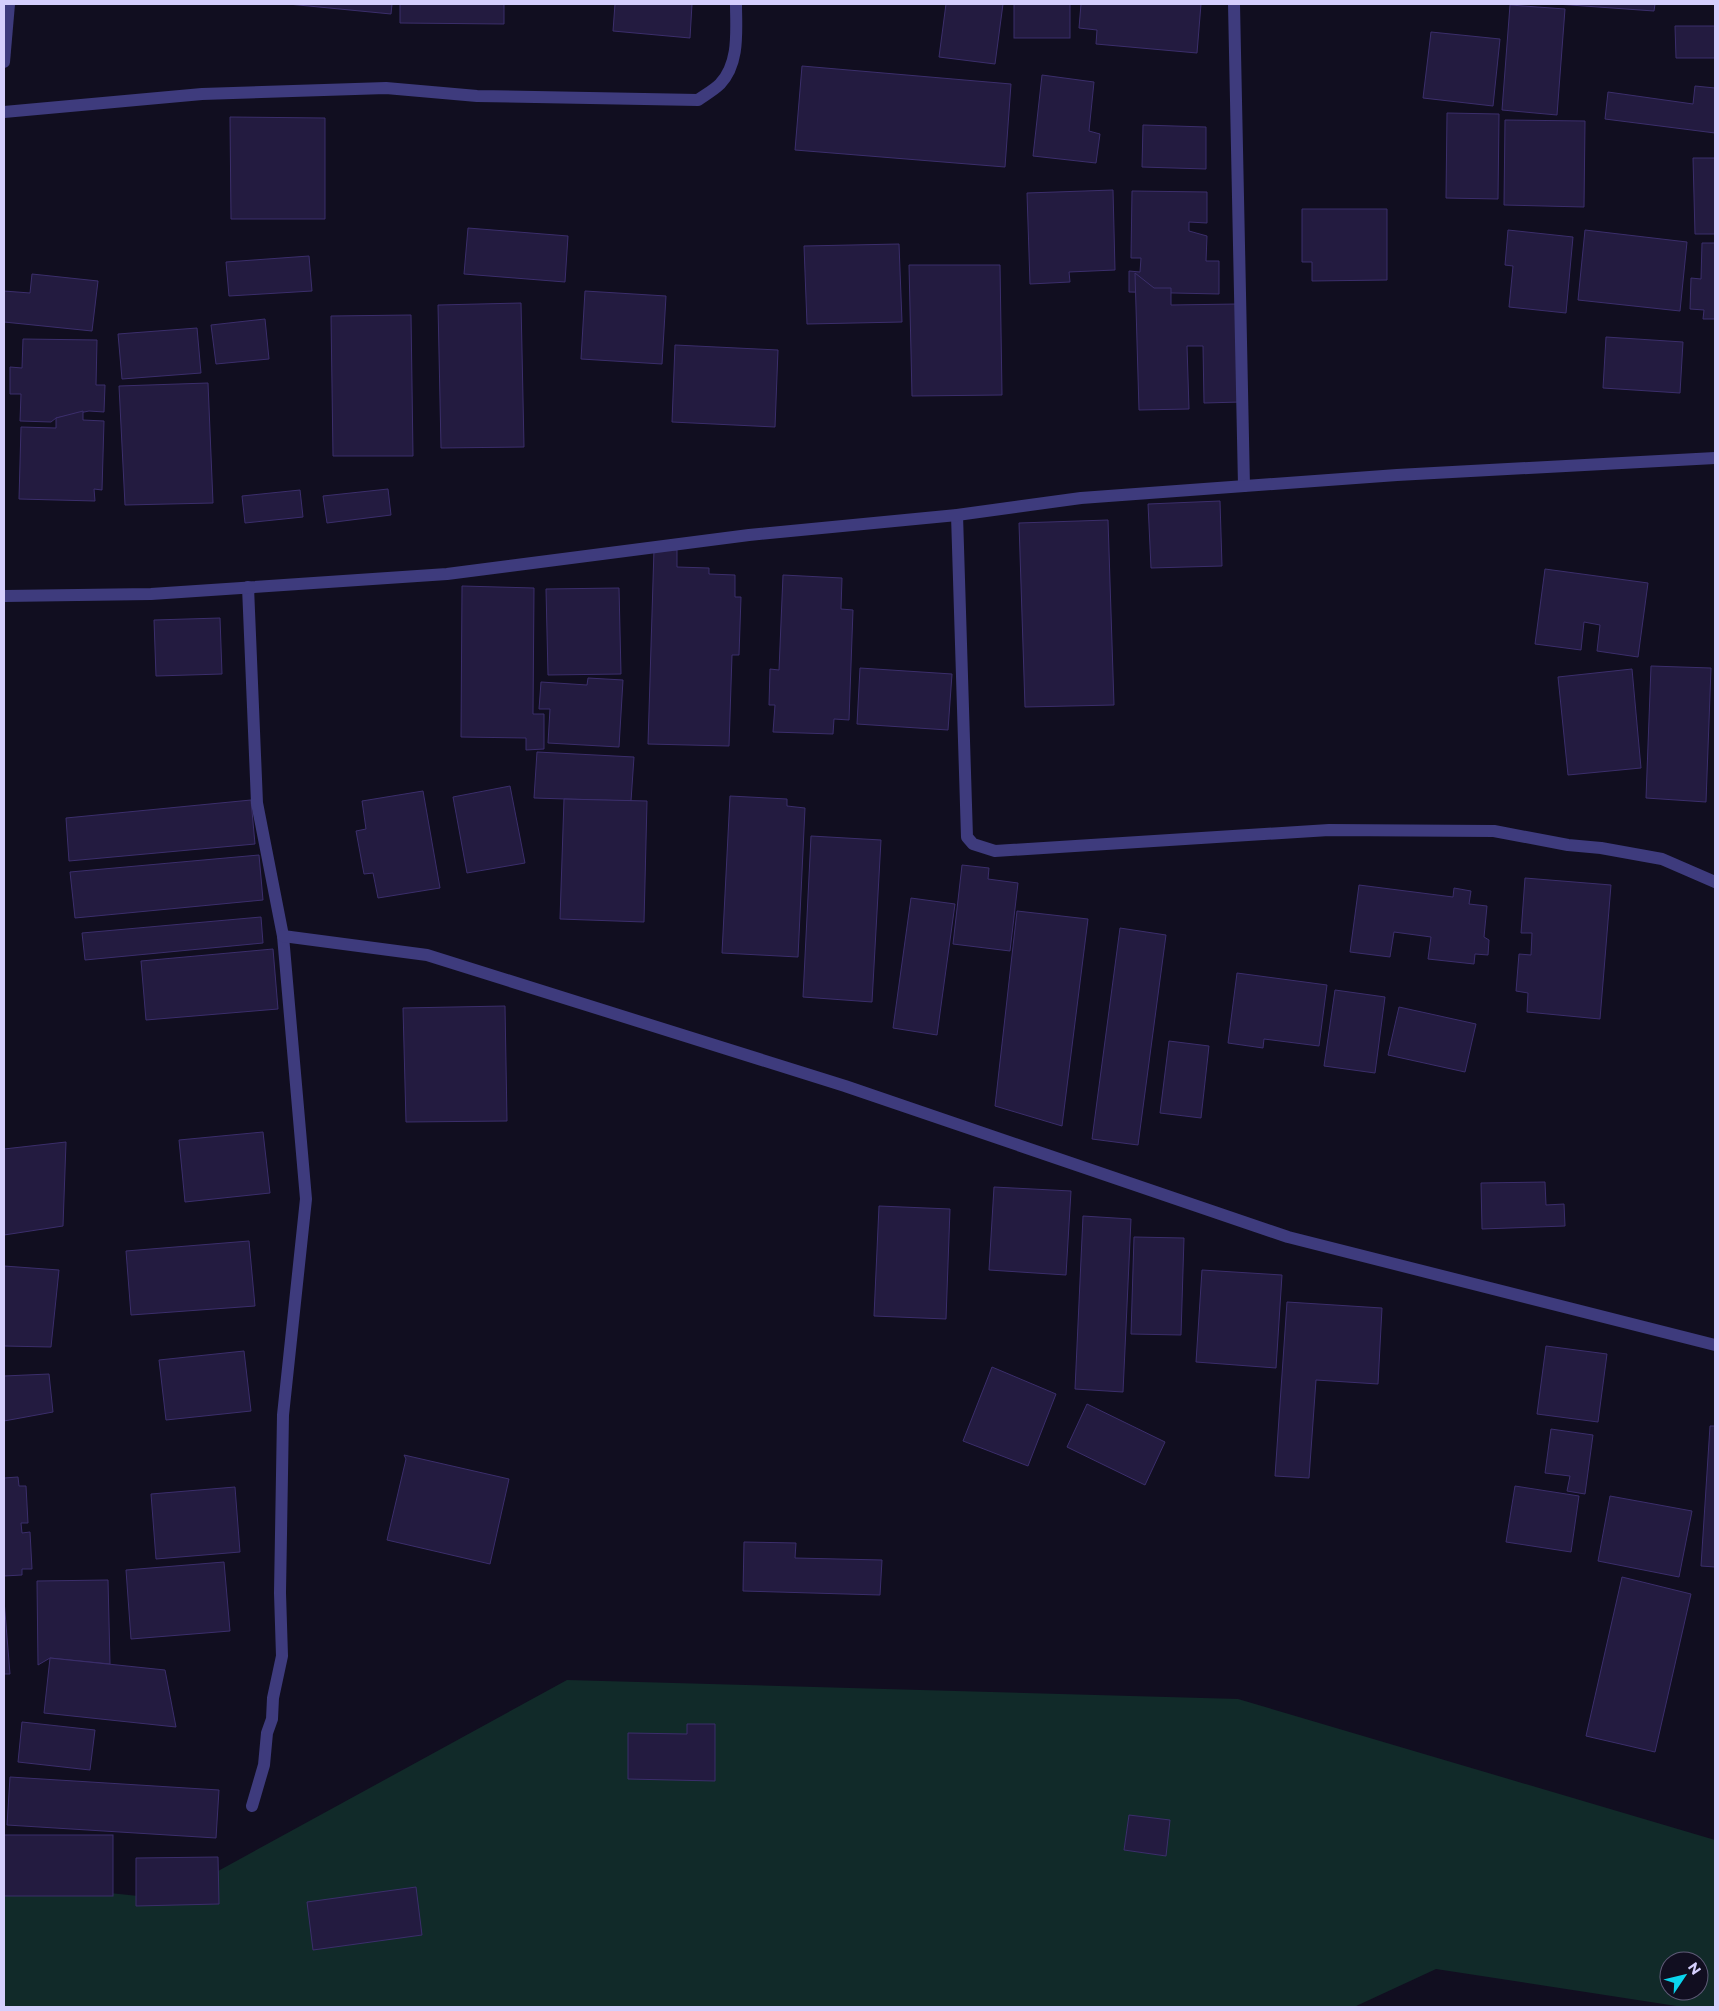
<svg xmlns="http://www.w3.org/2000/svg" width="1719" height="2011" font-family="Montserrat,sans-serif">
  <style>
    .green { fill: #112a29; fill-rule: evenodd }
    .building { fill: #231b40; stroke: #3b2e6b }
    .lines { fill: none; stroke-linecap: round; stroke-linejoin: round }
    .minor { stroke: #3e3b7d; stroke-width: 12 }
  </style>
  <rect width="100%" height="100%" fill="#110e20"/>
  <!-- green -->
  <path class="green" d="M567,1680L1238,1699L1715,1840V2007H1683L1436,1969L1354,2007H4V1882L167,1899ZM1669,1961H1699V1991H1669Z"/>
  <!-- building -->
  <g class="building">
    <polygon points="288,4 392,4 391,14"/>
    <polygon points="400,4 504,4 504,24 400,23"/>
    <polygon points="615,4 692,4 690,38 613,31"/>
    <polygon points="946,4 1003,4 995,64 939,57"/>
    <rect x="1014" y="4" width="56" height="34"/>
    <polygon points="1081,4 1201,4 1197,53 1096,44 1097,30 1079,28"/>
    <polygon points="1556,4 1655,4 1654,11"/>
    <polygon points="1510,5 1565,9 1557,115 1502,110"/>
    <polygon points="1675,26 1715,26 1715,58 1676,58"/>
    <polygon points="1431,32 1500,39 1493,106 1423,98"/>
    <polygon points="802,66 1011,84 1005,167 795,150"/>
    <polygon points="1042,75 1094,82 1089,131 1100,134 1096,163 1033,156"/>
    <polygon points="1695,86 1715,88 1715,133 1605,119 1608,92 1693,104"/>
    <polygon points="1447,113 1499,114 1498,199 1446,198"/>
    <polygon points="230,117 325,118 325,219 231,219"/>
    <polygon points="1505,120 1585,121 1584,207 1504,205"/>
    <polygon points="1143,125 1206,127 1206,169 1142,167"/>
    <polygon points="1693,158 1715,158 1715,234 1695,234"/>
    <polygon points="1113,190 1115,270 1069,272 1070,282 1030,284 1027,193"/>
    <polygon points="1132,191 1207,192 1207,223 1189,222 1189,231 1207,236 1206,261 1219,261 1219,294 1129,292 1129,271 1140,272 1141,258 1131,258"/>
    <polygon points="1302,209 1387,209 1387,280 1312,281 1312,262 1302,262"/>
    <polygon points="468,228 568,236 565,282 464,274"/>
    <polygon points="1508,230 1573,237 1566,313 1509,307 1513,266 1505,265"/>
    <polygon points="1585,230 1687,242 1680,311 1578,300"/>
    <polygon points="1702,243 1715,243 1715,319 1703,319 1704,310 1690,309 1691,278 1701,279"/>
    <polygon points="899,244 902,322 807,324 804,246"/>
    <polygon points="309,256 312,291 229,296 226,262"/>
    <polygon points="909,265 1000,265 1002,395 912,396"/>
    <polygon points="1135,273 1154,288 1171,288 1171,305 1238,304 1241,402 1204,403 1203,346 1187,346 1189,409 1139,410"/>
    <polygon points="32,274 98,281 92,331 4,322 4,291 30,293"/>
    <polygon points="585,291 666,296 662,364 581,359"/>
    <polygon points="521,303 524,447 441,448 438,305"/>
    <polygon points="411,315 413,456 333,456 331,316"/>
    <polygon points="265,319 269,359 216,364 211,325"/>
    <polygon points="197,328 201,373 122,379 118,334"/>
    <polygon points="1606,337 1683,342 1680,393 1603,388"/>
    <polygon points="23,339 97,340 96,385 105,385 104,412 89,411 56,418 51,422 20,421 21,394 10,394 10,367 22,368"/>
    <polygon points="675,345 778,350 775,427 672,422"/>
    <polygon points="208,383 213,503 125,505 119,386"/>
    <polygon points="83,411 83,420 104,421 102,490 94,489 95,501 19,499 21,427 56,428 56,418"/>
    <polygon points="388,489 391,515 327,523 323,496"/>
    <polygon points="300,490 303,517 245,523 242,496"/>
    <polygon points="1220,501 1222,566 1151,568 1148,504"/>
    <polygon points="1108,520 1114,705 1025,707 1019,523"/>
    <polygon points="654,549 677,550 677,567 709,568 709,574 735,575 735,597 741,597 739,655 732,655 729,746 648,744"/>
    <polygon points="1545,569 1648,583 1638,657 1597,651 1600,625 1584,622 1581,650 1535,644"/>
    <polygon points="783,575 842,578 841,609 853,610 849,720 834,719 833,734 773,732 775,705 769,705 770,669 779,670"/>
    <polygon points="462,586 534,588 533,714 544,714 544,749 526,750 526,738 461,737"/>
    <polygon points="619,588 621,674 548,675 546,589"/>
    <polygon points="220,618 222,674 156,676 154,620"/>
    <polygon points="1651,666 1711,668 1706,802 1646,798"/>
    <polygon points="860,668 952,674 948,730 857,724"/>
    <polygon points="1632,669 1641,768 1568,775 1558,677"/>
    <polygon points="588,678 623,680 619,747 548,743 550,709 539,709 541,682 587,685"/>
    <polygon points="537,752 634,757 631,801 534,798"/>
    <polygon points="510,786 525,863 467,873 453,797"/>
    <polygon points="423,791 440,888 378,898 373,873 364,874 356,831 366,829 362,801"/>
    <polygon points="730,796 787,799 787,806 805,808 798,957 722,953"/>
    <polygon points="564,799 647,801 644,922 560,919"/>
    <polygon points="251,800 255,844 69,861 66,818"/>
    <polygon points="811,836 881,840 872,1002 803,997"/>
    <polygon points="259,855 263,900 75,918 70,872"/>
    <polygon points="962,865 989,868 988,879 1018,883 1010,951 953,944"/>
    <polygon points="1525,878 1611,885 1600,1019 1527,1012 1528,993 1516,991 1519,954 1531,955 1532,933 1521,933"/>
    <polygon points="1359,885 1453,897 1454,888 1471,891 1469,904 1487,906 1484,937 1489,940 1488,955 1475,954 1474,964 1428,959 1431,937 1394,932 1390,957 1350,952"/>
    <polygon points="911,898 955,904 937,1035 893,1028"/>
    <polygon points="1017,911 1088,919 1062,1126 995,1106"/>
    <polygon points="261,917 263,943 85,960 82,933"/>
    <polygon points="1120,928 1166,935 1138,1145 1092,1139"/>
    <polygon points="273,949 278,1009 146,1020 141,961"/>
    <polygon points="1237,973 1327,985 1319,1046 1264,1039 1263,1048 1228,1043"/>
    <polygon points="1335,990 1385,997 1375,1073 1324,1066"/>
    <polygon points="505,1006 507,1121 406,1122 403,1008"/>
    <polygon points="1399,1007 1476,1024 1465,1072 1388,1055"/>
    <polygon points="1169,1041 1209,1046 1201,1118 1160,1113"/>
    <polygon points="263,1132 270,1193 185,1202 179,1140"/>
    <polygon points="66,1142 63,1226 4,1235 4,1149"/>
    <polygon points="1545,1182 1546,1205 1564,1204 1565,1226 1482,1229 1481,1183"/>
    <polygon points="994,1187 1071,1191 1066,1275 989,1270"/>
    <polygon points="879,1206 950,1209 946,1319 874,1316"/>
    <polygon points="1083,1216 1131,1219 1123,1392 1075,1389"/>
    <polygon points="1134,1237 1184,1238 1181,1335 1131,1334"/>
    <polygon points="249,1241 255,1306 131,1315 126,1251"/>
    <polygon points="4,1266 59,1270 51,1347 4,1346"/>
    <polygon points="1202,1270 1282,1275 1276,1368 1196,1362"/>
    <polygon points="1287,1302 1382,1308 1378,1384 1316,1380 1309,1478 1275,1476"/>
    <polygon points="1546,1346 1607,1354 1598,1422 1537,1414"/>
    <polygon points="244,1351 251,1411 166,1420 159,1360"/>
    <polygon points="992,1367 1056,1394 1028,1466 963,1441"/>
    <polygon points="49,1374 53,1412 4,1421 4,1376"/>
    <polygon points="1087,1404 1165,1442 1145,1485 1067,1447"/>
    <polygon points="1710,1426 1715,1426 1715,1567 1701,1566"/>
    <polygon points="1551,1429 1593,1435 1585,1494 1567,1491 1570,1476 1545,1473"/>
    <polygon points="404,1455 509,1479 490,1564 387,1540 406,1459"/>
    <polygon points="18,1477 19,1486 26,1486 28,1523 21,1523 22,1533 30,1532 32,1569 22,1569 22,1575 4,1576 4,1478"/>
    <polygon points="1515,1486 1579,1496 1571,1552 1506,1542"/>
    <polygon points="235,1487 240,1552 156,1559 151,1494"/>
    <polygon points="1610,1496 1692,1511 1679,1577 1598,1561"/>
    <polygon points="744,1542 796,1543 795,1558 882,1560 880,1595 743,1591"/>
    <polygon points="224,1562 230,1631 131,1639 126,1570"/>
    <polygon points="1622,1577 1691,1594 1655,1752 1586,1736"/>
    <polygon points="108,1580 110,1664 50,1658 38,1665 37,1581"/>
    <polygon points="4,1600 10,1674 4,1674"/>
    <polygon points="50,1658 165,1670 176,1727 44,1713"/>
    <polygon points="22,1722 95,1730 90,1770 18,1762"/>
    <polygon points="687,1724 715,1724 715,1781 628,1779 628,1733 687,1734"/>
    <polygon points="10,1777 219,1790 216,1838 7,1825"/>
    <polygon points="1129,1815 1170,1820 1166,1856 1124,1850"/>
    <rect x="4" y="1835" width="109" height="61"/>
    <polygon points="218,1857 219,1904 136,1906 136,1858"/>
    <polygon points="416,1887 422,1935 313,1950 307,1902"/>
  </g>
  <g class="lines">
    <!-- minor -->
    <g class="minor">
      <polyline points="1234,4 1244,486"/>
      <polyline points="4,62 9,4"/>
      <path d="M4,112L202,94L386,88L477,96L698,100C705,95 714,90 720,84C740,63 736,30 736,4"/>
      <polyline points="957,515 967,837 973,844 995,851 1329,830 1494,831 1568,845 1601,848 1662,859 1715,882"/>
      <polyline points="248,587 257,803 283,936 306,1199 283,1415 280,1593 282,1656 273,1698 272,1719 267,1733 264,1765 252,1806"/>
      <polyline points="4,596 151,594 447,574 749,535 957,515 1081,498 1397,475 1715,458"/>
      <polyline points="283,936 427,955 845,1086 1288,1237 1715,1345"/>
    </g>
  </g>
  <!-- border -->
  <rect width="1719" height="2011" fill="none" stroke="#d5cffd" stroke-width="10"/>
  <!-- north arrow -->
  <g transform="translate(1684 1976) rotate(55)"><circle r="24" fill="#110e20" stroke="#5f5b78"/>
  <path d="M0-4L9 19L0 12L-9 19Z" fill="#0bd4ed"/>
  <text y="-8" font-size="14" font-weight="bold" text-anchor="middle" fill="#d5cffd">N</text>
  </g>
</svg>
